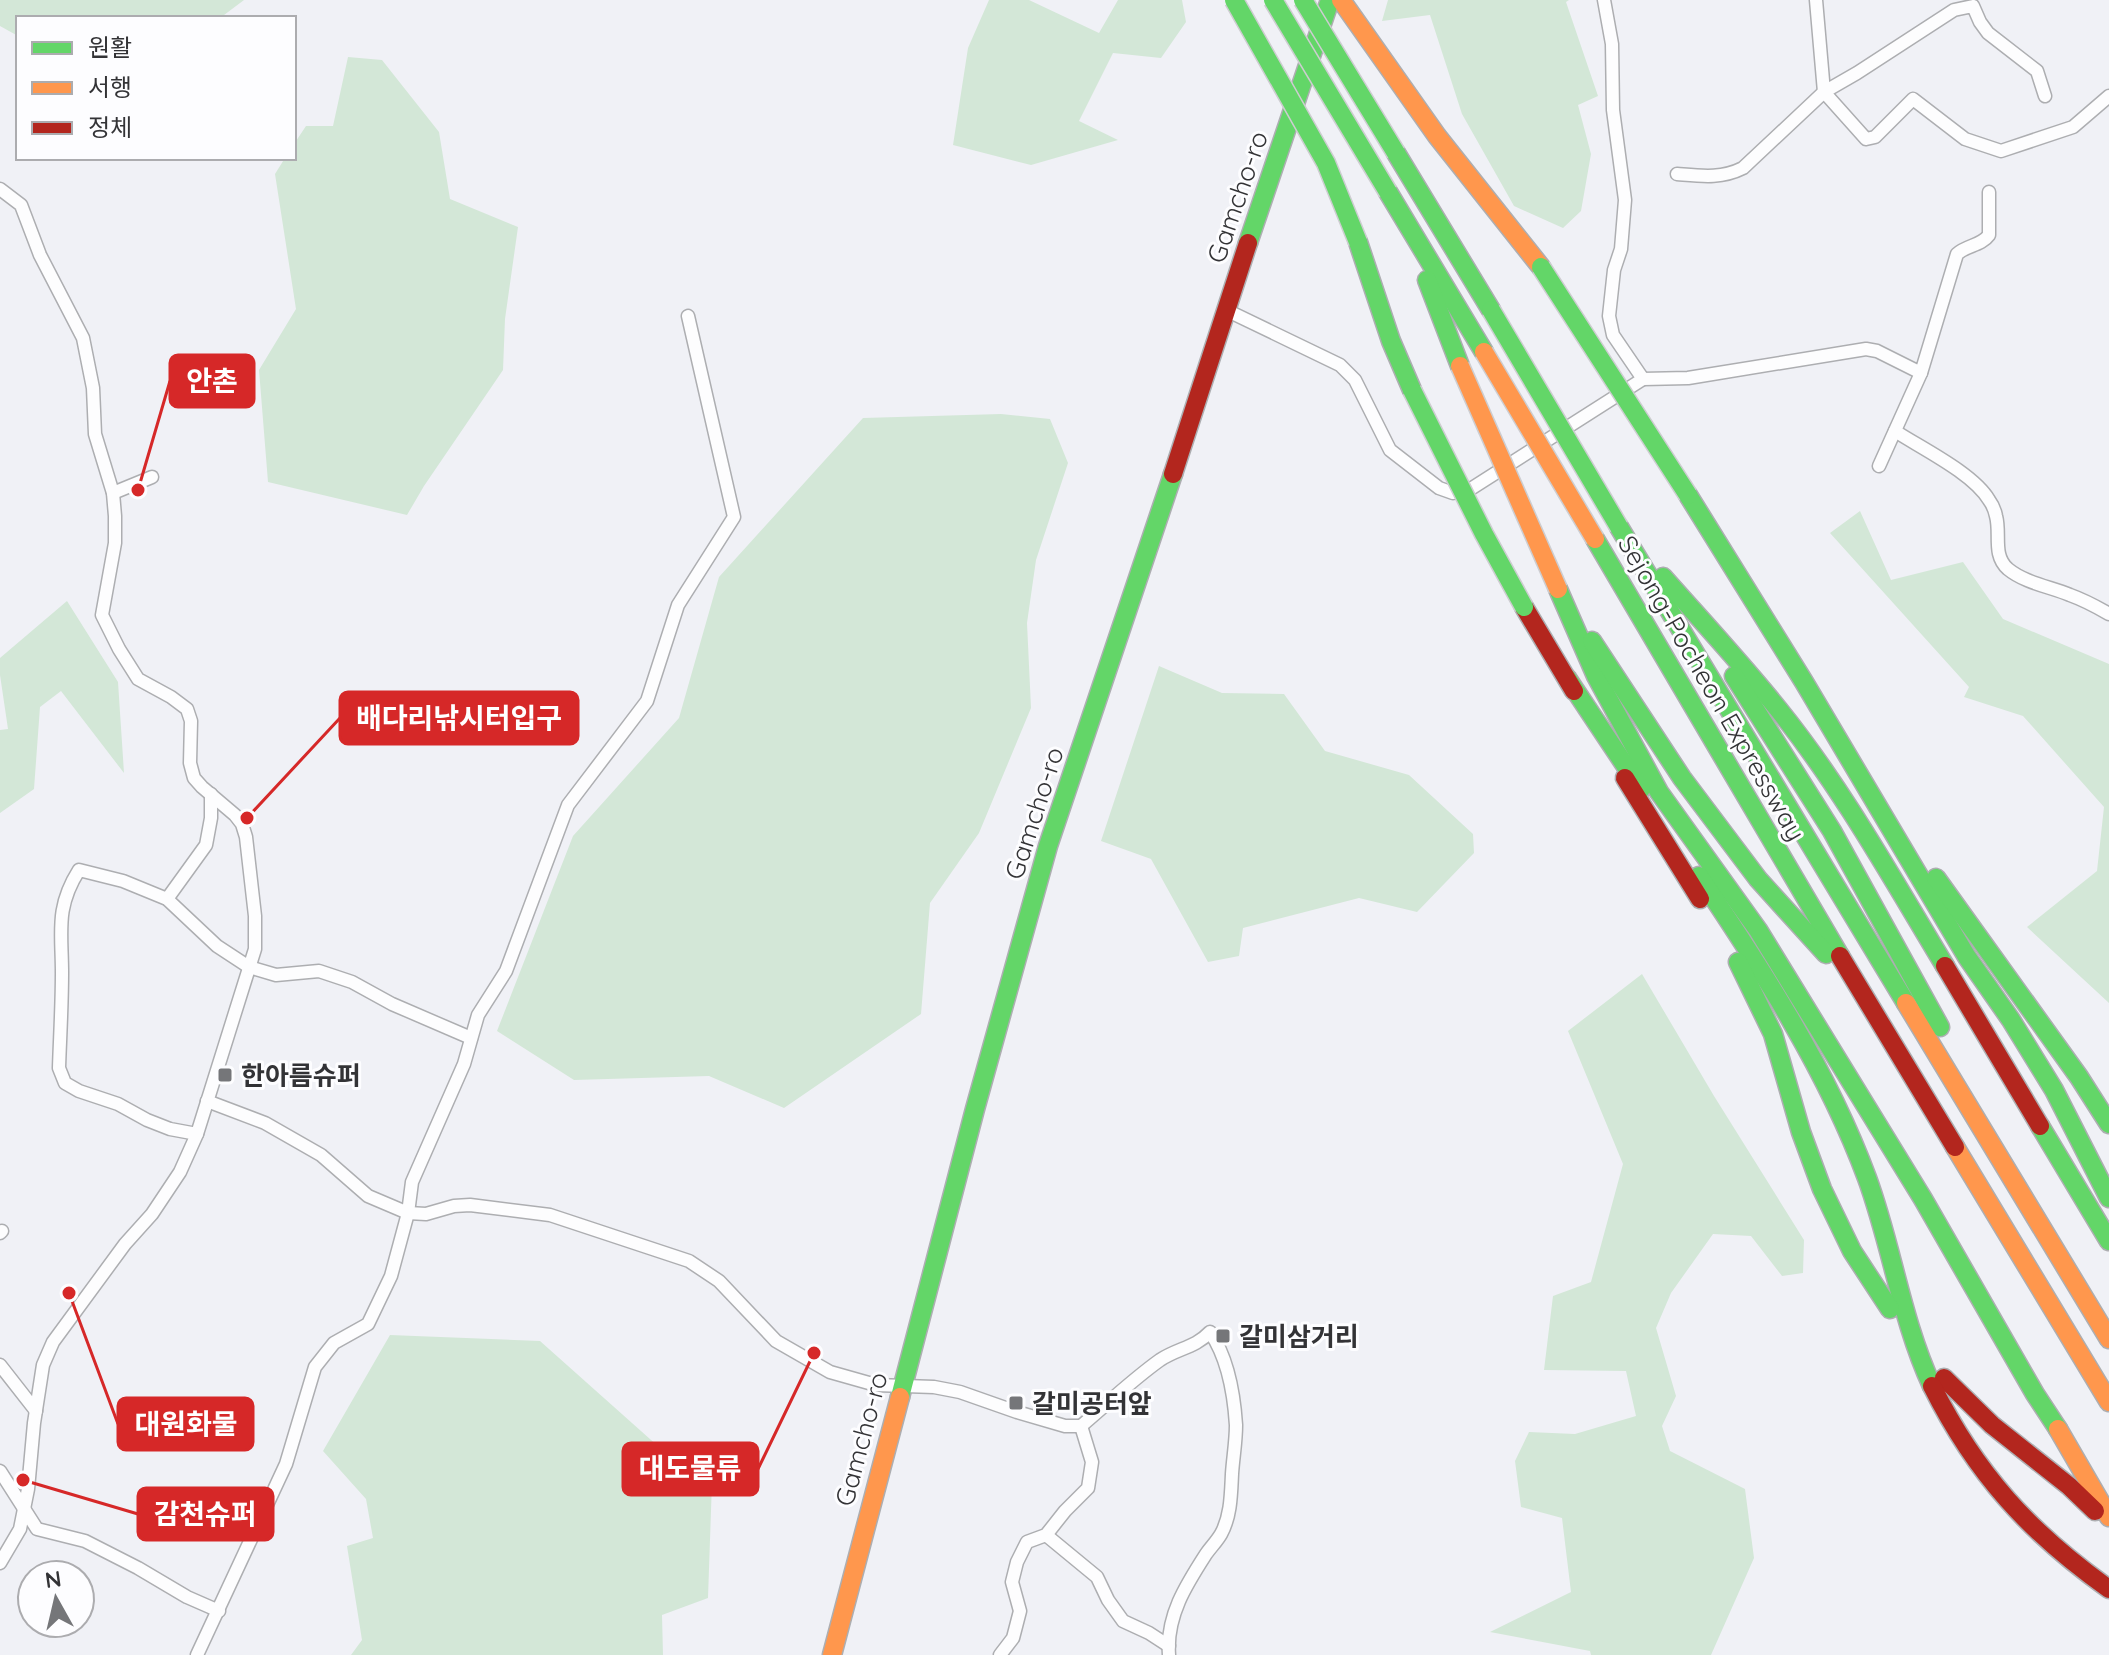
<svg xmlns="http://www.w3.org/2000/svg" width="2109" height="1655" font-family="Quicksand,'Noto Sans KR',sans-serif">
  <style>
    .green { fill: #d3e7d7 }
    .lines { fill: none; stroke-linecap: round; stroke-linejoin: round }
    .street-casing { stroke: #adaeb1; stroke-width: 15 }
    .fast-casing { stroke: #adaeb1; stroke-width: 21 }
    .slow-casing { stroke: #adaeb1; stroke-width: 21 }
    .jam-casing { stroke: #adaeb1; stroke-width: 21 }
    .street { stroke: #fdfdfe; stroke-width: 12 }
    .fast { stroke: #63d668; stroke-width: 18 }
    .slow { stroke: #ff974d; stroke-width: 18 }
    .jam { stroke: #b3261e; stroke-width: 18 }
    .fast-bridge-casing { stroke: #cdcdd0; stroke-width: 21; stroke-linecap: butt }
    .slow-bridge-casing { stroke: #cdcdd0; stroke-width: 21; stroke-linecap: butt }
    .fast-bridge { stroke: #63d668; stroke-width: 18 }
    .slow-bridge { stroke: #ff974d; stroke-width: 18 }
    .poi-dot { fill: #757679; stroke: #fdfdff; stroke-width: 3 }
    .labels { text-anchor: middle; dominant-baseline: central; stroke-width: 6; stroke-linejoin: round; paint-order: stroke }
    .street-label { font-size: 26px; fill: #333336; stroke: #fdfdff }
    .poi-label { font-size: 26px; font-weight: bold; fill: #333336; stroke: #fdfdff; text-anchor: start }
    .leader { fill: none; stroke: #d62828; stroke-width: 3 }
    .callout-dot { fill: #d62828; stroke: #fdfdff; stroke-width: 3 }
    .callout { fill: #d62828; stroke: #d62828; stroke-width: 3 }
    .callout-label { font-size: 28px; text-anchor: middle; font-weight: bold; fill: #fff }
  </style>
  <rect width="100%" height="100%" fill="#f0f1f6"/>
  <!-- green -->
  <g class="green">
    <polygon points="0,0 244,0 220,18 18,18 18,36 0,26"/>
    <polygon points="989,0 1029,0 1099,33 1118,0 1182,0 1186,22 1161,58 1113,53 1079,121 1118,140 1031,165 953,145 968,48"/>
    <polygon points="1388,0 1569,0 1566,2 1598,96 1578,105 1591,154 1581,211 1563,228 1514,206 1462,114 1430,15 1382,21"/>
    <polygon points="348,57 382,60 439,132 450,199 518,227 505,319 503,370 424,486 407,515 268,482 259,370 296,309 275,174 285,158 294,158 294,144 306,126 333,126"/>
    <polygon points="1001,414 1050,419 1068,463 1036,560 1027,623 1031,708 979,833 930,903 921,1014 784,1108 709,1076 574,1080 497,1031 573,836 679,718 719,577 863,418"/>
    <polygon points="1860,511 1891,580 1963,562 2003,619 2109,664 2109,1003 2027,927 2097,871 2104,807 2023,716 1964,697 1969,687 1830,533"/>
    <polygon points="67,601 118,682 124,773 61,691 40,707 34,789 0,813 0,730 8,729 0,675 0,658"/>
    <polygon points="1159,666 1222,693 1284,694 1325,751 1409,775 1473,834 1474,853 1417,912 1359,898 1243,928 1239,956 1208,962 1151,859 1101,841"/>
    <polygon points="1642,974 1714,1096 1804,1240 1803,1273 1782,1276 1751,1236 1713,1234 1671,1293 1656,1328 1676,1396 1662,1426 1670,1451 1745,1489 1754,1558 1711,1655 1591,1655 1590,1651 1490,1632 1571,1592 1562,1518 1521,1507 1515,1461 1529,1432 1575,1434 1636,1416 1626,1371 1544,1370 1553,1296 1591,1282 1623,1164 1568,1031"/>
    <polygon points="390,1335 540,1341 678,1464 712,1482 708,1598 662,1615 663,1655 351,1655 362,1640 347,1546 373,1538 366,1499 323,1451"/>
  </g>
  <g class="lines">
    <!-- street casing -->
    <g class="street-casing">
      <g id="street">
        <polyline points="1816,0 1824,92 1866,139 1875,137 1913,99 1965,139 2001,151 2073,127 2109,96"/>
        <path d="M1677,174C1701,176 1721,179 1743,168L1824,92L1857,73L1954,10L1973,6L1980,22L1988,33L2037,71L2045,96"/>
        <polyline points="0,189 21,205 40,255 83,338 93,388 95,434 113,493 115,516 115,543 102,615 119,649 138,679 171,697 187,709 191,721 190,763 194,778 202,787 235,815 242,824 246,837 255,916 255,949 197,1134 180,1172 152,1214 125,1244 53,1342 43,1365 34,1423 28,1489 20,1529 0,1563"/>
        <polyline points="1226,310 1340,365 1355,380 1390,450 1439,488 1453,493 1469,490 1643,379 1613,335 1609,316 1614,270 1621,249 1625,200 1613,110 1612,44 1604,0"/>
        <path d="M1643,379L1688,378L1866,349L1877,351L1921,373L1957,254C1967,245 1981,246 1989,235V192"/>
        <path d="M1895,431C1921,448 1973,473 1989,500C1992,504 1995,511 1996,516C2001,534 1992,555 2008,569C2025,583 2051,587 2070,595C2084,600 2097,607 2109,614"/>
        <polyline points="1879,466 1921,373"/>
        <polyline points="113,493 152,477"/>
        <polyline points="167,899 206,845 211,818 211,794"/>
        <path d="M207,1101L265,1123L321,1155L368,1196L408,1213L426,1214L454,1206L470,1205L550,1215L689,1261L719,1281L776,1341L830,1372L876,1385L934,1387L960,1392L1017,1412L1065,1426H1081C1107,1404 1132,1380 1160,1360C1178,1348 1195,1348 1210,1332C1228,1358 1234,1394 1236,1425C1236,1442 1233,1458 1232,1474C1231,1494 1231,1516 1221,1534C1217,1541 1211,1547 1206,1554C1186,1585 1166,1616 1169,1655"/>
        <path d="M197,1134L170,1129L147,1120L118,1104L79,1091L65,1083L59,1068C60,1037 62,1005 62,973C62,932 55,908 79,870L123,881L167,899L217,946L249,967L276,975L319,971L352,982L392,1004L471,1038"/>
        <polyline points="0,1233 2,1231"/>
        <polyline points="0,1365 36,1411"/>
        <polyline points="0,1471 37,1529 85,1541 138,1568 187,1597 219,1611"/>
        <polyline points="1046,1535 1097,1577 1108,1600 1123,1621 1149,1633 1169,1646"/>
        <polyline points="197,1655 286,1464 315,1367 334,1343 368,1324 391,1276 408,1213 412,1182 464,1064 478,1015 506,971 568,805 647,701 678,605 734,517 688,316"/>
        <polyline points="1000,1655 1013,1638 1020,1611 1012,1582 1017,1562 1027,1542 1046,1535 1065,1511 1088,1488 1092,1462 1081,1426"/>
      </g>
    </g>
    <!-- fast casing -->
    <g class="fast-casing">
      <g id="fast">
        <polyline points="1396,153 1491,310"/>
        <polyline points="1388,192 1484,352"/>
        <polyline points="1358,242 1391,341 1412,390"/>
        <polyline points="1248,243 1330,0"/>
        <polyline points="1427,280 1460,366"/>
        <polyline points="1688,495 1804,682 1967,957 2011,1020 2054,1090 2109,1198"/>
        <polyline points="1619,527 1906,1003"/>
        <polyline points="1595,539 1840,956"/>
        <path d="M1663,577C1702,621 1742,664 1779,710C1842,788 1893,880 1945,966"/>
        <polyline points="1558,589 1596,676 1659,792 1758,930 1923,1199 2035,1394 2058,1429"/>
        <polyline points="1592,641 1682,778 1758,879 1826,954"/>
        <polyline points="1734,676 1832,831 1940,1027"/>
        <polyline points="1567,678 1641,789"/>
        <path d="M1699,876C1763,971 1827,1070 1867,1178C1892,1246 1901,1319 1932,1386"/>
        <polyline points="1936,878 2079,1077 2109,1124"/>
        <polyline points="1738,962 1773,1034 1801,1132 1822,1189 1852,1251 1890,1309"/>
        <polyline points="2040,1126 2109,1241"/>
        <polyline points="900,1397 975,1109 1048,846 1173,474"/>
      </g>
    </g>
    <!-- slow casing -->
    <g class="slow-casing">
      <g id="slow">
        <polyline points="1341,0 1437,136 1541,267"/>
        <polyline points="1906,1003 2109,1339"/>
        <polyline points="1955,1147 2109,1402"/>
        <polyline points="2058,1429 2109,1517"/>
        <polyline points="832,1655 900,1397"/>
      </g>
    </g>
    <!-- jam casing -->
    <g class="jam-casing">
      <g id="jam">
        <polyline points="1173,474 1248,243"/>
        <polyline points="1524,607 1574,691"/>
        <polyline points="1625,778 1700,899"/>
        <polyline points="1840,956 1955,1147"/>
        <polyline points="1945,966 2040,1126"/>
        <polyline points="1944,1378 1992,1425 2069,1486 2095,1511"/>
        <path d="M1932,1386C1976,1474 2029,1532 2109,1589"/>
      </g>
    </g>
    <!-- street -->
    <use href="#street" class="street"/>
    <!-- fast -->
    <use href="#fast" class="fast"/>
    <!-- slow -->
    <use href="#slow" class="slow"/>
    <!-- jam -->
    <use href="#jam" class="jam"/>
    <!-- fast-bridge casing -->
    <g class="fast-bridge-casing">
      <g id="fast-bridge">
        <polyline points="1234,0 1326,163 1358,242"/>
        <polyline points="1273,0 1388,192"/>
        <polyline points="1303,0 1396,153"/>
        <polyline points="1541,267 1688,495"/>
        <polyline points="1491,310 1619,527"/>
        <polyline points="1412,390 1484,534 1524,607"/>
      </g>
    </g>
    <!-- slow-bridge casing -->
    <g class="slow-bridge-casing">
      <g id="slow-bridge">
        <polyline points="1484,352 1595,539"/>
        <polyline points="1460,366 1558,589"/>
      </g>
    </g>
    <!-- fast-bridge -->
    <use href="#fast-bridge" class="fast-bridge"/>
    <!-- slow-bridge -->
    <use href="#slow-bridge" class="slow-bridge"/>
  </g>
  <!-- markers -->
  <g class="poi-dot">
    <rect x="217" y="1067" width="16" height="16" rx="4"/>
    <rect x="1215" y="1328" width="16" height="16" rx="4"/>
    <rect x="1008" y="1395" width="16" height="16" rx="4"/>
  </g>
  <g class="labels">
    <!-- street labels -->
    <g class="street-label">
      <text transform="translate(1237 197) rotate(-71)">Gamcho-ro</text>
      <text transform="translate(1712 688) rotate(60)">Sejong-Pocheon Expressway</text>
      <text transform="translate(1034 813) rotate(-72)">Gamcho-ro</text>
      <text transform="translate(861 1439) rotate(-75)">Gamcho-ro</text>
    </g>
    <!-- poi labels -->
    <g class="poi-label">
      <text x="241" y="1075">한아름슈퍼</text>
      <text x="1239" y="1336">갈미삼거리</text>
      <text x="1032" y="1403">갈미공터앞</text>
    </g>
  </g>
  <!-- callouts -->
  <path class="leader" d="M138 490L170 381M247 818L340 718M69 1293L118 1424M814 1353L758 1469M23 1480L138 1514"/>
  <g class="callout-dot">
    <circle cx="138" cy="490" r="8"/>
    <circle cx="247" cy="818" r="8"/>
    <circle cx="69" cy="1293" r="8"/>
    <circle cx="814" cy="1353" r="8"/>
    <circle cx="23" cy="1480" r="8"/>
  </g>
  <g class="callout">
    <rect x="170" y="355" width="84" height="52" rx="8"/>
    <rect x="340" y="692" width="238" height="52" rx="8"/>
    <rect x="118" y="1398" width="135" height="52" rx="8"/>
    <rect x="623" y="1443" width="135" height="52" rx="8"/>
    <rect x="138" y="1488" width="135" height="52" rx="8"/>
  </g>
  <g class="callout-label">
    <text x="212" y="391">안촌</text>
    <text x="459" y="728">배다리낚시터입구</text>
    <text x="186" y="1434">대원화물</text>
    <text x="690" y="1478">대도물류</text>
    <text x="205" y="1524">감천슈퍼</text>
  </g>
  <!-- legend -->
  <rect x="16" y="16" width="280" height="144" fill="#fdfdff" stroke="#acacaf" stroke-width="2"/>
  <rect x="32" y="42" width="40" height="12" fill="#63d668" stroke="#acacaf" stroke-width="2"/>
  <text x="88" y="56" font-size="24" fill="#333336">원활</text>
  <rect x="32" y="82" width="40" height="12" fill="#ff974d" stroke="#acacaf" stroke-width="2"/>
  <text x="88" y="96" font-size="24" fill="#333336">서행</text>
  <rect x="32" y="122" width="40" height="12" fill="#b3261e" stroke="#acacaf" stroke-width="2"/>
  <text x="88" y="136" font-size="24" fill="#333336">정체</text>
  <!-- north arrow -->
  <g transform="translate(56 1599) rotate(352)"><circle r="38" fill="#fdfdff" stroke="#acacaf" stroke-width="2"/>
  <path d="M0-6L14 30L0 20L-14 30Z" fill="#757679"/>
  <text y="-12" font-size="22" font-weight="bold" text-anchor="middle" fill="#333336">N</text>
  </g>
</svg>
